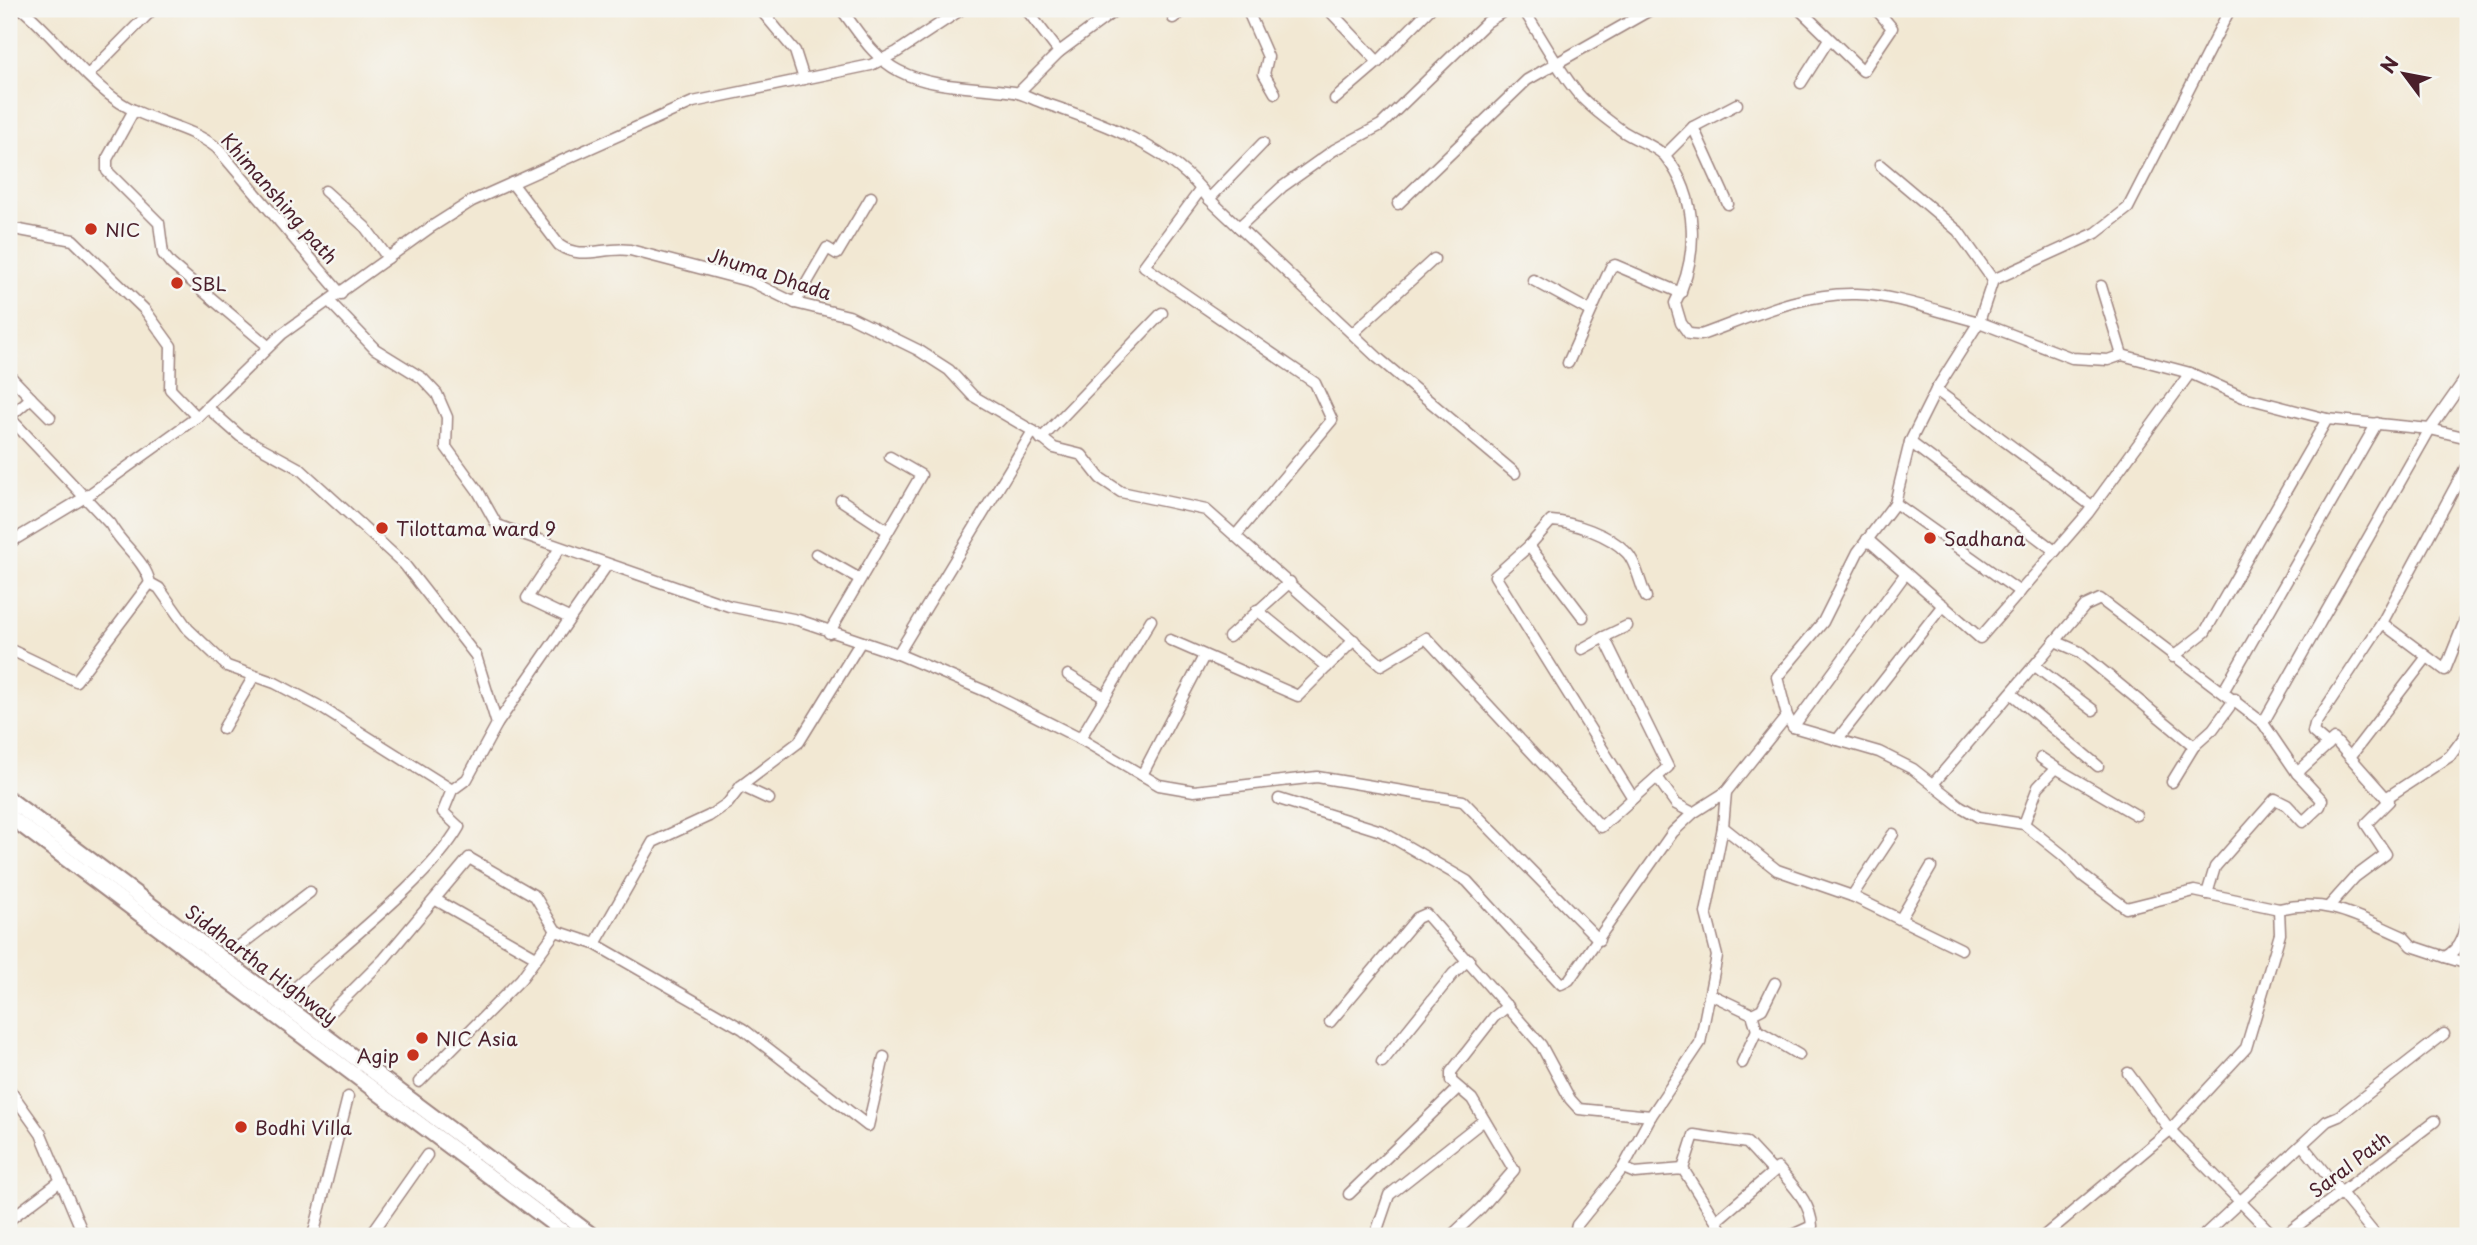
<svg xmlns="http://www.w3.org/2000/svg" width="2477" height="1245" font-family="'Playpen Sans',sans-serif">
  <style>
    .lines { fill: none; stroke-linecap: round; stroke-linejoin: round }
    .minor-casing { stroke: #9e847f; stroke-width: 13 }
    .highway-casing { stroke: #9e847f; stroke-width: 18 }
    .minor { stroke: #fff; stroke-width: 10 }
    .highway { stroke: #fff; stroke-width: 14 }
    .poi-dot { fill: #c8321e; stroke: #f6f6f2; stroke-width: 2.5 }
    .labels { text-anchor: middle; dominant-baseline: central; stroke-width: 5; stroke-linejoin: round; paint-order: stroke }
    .street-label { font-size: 19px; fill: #4a1f2b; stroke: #f6f6f2 }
    .poi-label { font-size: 19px; fill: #4a1f2b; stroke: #f6f6f2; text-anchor: start }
  </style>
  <rect width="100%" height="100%" fill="#f6f6f2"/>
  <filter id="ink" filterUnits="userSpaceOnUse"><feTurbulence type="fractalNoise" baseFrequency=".0143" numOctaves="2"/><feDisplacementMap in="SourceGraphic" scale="14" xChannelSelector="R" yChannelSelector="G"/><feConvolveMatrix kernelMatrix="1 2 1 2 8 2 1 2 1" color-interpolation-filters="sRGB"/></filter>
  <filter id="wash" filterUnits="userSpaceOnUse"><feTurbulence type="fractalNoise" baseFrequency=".00686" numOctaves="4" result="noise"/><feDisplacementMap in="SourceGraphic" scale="28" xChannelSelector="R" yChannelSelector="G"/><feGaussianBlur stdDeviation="1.57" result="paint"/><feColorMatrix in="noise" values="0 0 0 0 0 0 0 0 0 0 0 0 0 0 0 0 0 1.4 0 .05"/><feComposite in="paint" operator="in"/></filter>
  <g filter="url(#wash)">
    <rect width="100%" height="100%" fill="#f2e8d3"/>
  </g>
  <g filter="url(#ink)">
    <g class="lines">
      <!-- minor casing -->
      <g class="minor-casing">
        <g id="minor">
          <path d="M22,9C55,36 80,74 115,99C146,122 187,124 217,148L341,294"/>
          <polyline points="760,9 795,51 804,79"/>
          <path d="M841,9C858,31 873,58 899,71C933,89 977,86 1014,92C1025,94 1034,100 1044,103C1101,122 1173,148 1209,199L1378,358L1515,473"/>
          <polyline points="1247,9 1268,57 1264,74 1275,93"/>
          <polyline points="1328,9 1378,62"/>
          <path d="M1523,9C1539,33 1564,80 1582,98C1594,110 1610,122 1624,132C1636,140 1656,146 1665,156C1699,197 1699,258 1675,303L1681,323L1689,334L1701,335C1751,317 1802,292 1857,294C1895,295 1942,313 1979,322L1993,280L2096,233L2128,208L2230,9"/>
          <polyline points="1799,9 1863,71 1892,28 1876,9"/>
          <polyline points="1173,18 1185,9"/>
          <polyline points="1059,52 1117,9"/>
          <polyline points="89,74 153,9"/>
          <polyline points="1801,83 1829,39"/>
          <polyline points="1018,93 1059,52 1026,9"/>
          <polyline points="1335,99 1378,62 1430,9"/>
          <polyline points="134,110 107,159 107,171 159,223 163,254 171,264 268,346"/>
          <polyline points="1693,127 1728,204"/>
          <polyline points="1665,155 1693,127 1737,104"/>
          <polyline points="1880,165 1958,231 1993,280"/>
          <path d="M512,183L559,245C581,261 605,246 630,250L752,282L795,303L849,316L918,350L949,370L973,396L1033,431L1054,448L1082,455L1100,478L1121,492L1206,510L1381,665L1426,638L1601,827L1668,767L1604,637L1627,626"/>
          <polyline points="1201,189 1144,266 1315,383 1332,420 1236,535"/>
          <polyline points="325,191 365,227 388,258"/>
          <polyline points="1209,199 1263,143"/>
          <polyline points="1398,204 1527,80 1652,9"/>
          <polyline points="1239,227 1282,187 1334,150 1381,125 1487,22 1507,9"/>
          <polyline points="9,228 73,240 145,310 171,346 170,389 197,417"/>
          <polyline points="1533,280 1590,311"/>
          <polyline points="2101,286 2122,355"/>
          <polyline points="330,302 375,349 422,378 437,394 447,417 446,447 478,491 497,525 729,606 798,620 898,654 992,694 1079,738 1159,785 1194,791 1317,777 1463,801 1599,940"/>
          <polyline points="795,303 827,248 837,254 871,197"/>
          <polyline points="1354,332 1434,259"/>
          <polyline points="1568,363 1611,267 1615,265 1681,293"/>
          <polyline points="9,375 31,398 9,417"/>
          <polyline points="1936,390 2092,506"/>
          <polyline points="31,398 50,417"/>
          <polyline points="207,407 240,436 300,469 404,564 476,656 497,724"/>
          <path d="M9,417L110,524C121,545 145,560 150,583L159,588L188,629L227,666L275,683L317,705L452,790"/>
          <polyline points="1041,439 1162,313"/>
          <polyline points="1910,442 2055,551"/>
          <polyline points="841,500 888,531"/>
          <polyline points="1895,503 2020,592"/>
          <polyline points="1867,539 1980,638 2088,513 2190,373"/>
          <polyline points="9,543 87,496 197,417 282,334 431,227 472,201 693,102 871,65 897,52 962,9"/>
          <path d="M1529,546L1551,521C1573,522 1610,535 1626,552C1636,561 1640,584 1646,597"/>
          <polyline points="560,548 527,598 569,618"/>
          <polyline points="816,554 860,579"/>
          <polyline points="1257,610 1327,667"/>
          <polyline points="1583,617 1529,546 1495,576 1633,798"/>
          <polyline points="2382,623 2445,670 2468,613"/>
          <polyline points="829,633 921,475 890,457"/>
          <polyline points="1229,637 1290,582"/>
          <polyline points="1170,640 1298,696 1354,640"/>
          <polyline points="2055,641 2080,652 2194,746 2172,782"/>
          <polyline points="9,649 76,681 150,583"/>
          <polyline points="1582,649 1604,637"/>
          <polyline points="898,654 1033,431"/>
          <polyline points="2173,657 2205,632 2327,419"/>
          <polyline points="2035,666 2093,710"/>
          <polyline points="1068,675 1105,697"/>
          <polyline points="2223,692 2377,423"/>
          <polyline points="2012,694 2098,766"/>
          <polyline points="1787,716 1793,727 1879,752 1913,769 1960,806 1979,817 2024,824 2064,856 2083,876 2126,908 2194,891 2279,909"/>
          <polyline points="2263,723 2430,429 2468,375"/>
          <polyline points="1793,727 1906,573"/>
          <polyline points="223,729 254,676"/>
          <polyline points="1080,739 1151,620"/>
          <polyline points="1837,740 1943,605"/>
          <polyline points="2328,745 2313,732 2315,724 2382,623 2468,463"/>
          <polyline points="2194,746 2213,729 2235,699"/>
          <polyline points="2350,757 2426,658"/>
          <polyline points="2056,768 2136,815"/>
          <polyline points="2297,773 2334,739 2389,801 2366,824 2386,854 2355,877 2330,905"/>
          <polyline points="1142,775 1204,656"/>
          <polyline points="1657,777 1676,804 1693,813"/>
          <polyline points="1933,784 2085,606 2100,599 2263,723 2297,773 2322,800 2320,806 2303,822 2287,805 2275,799 2215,867 2207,894"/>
          <polyline points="741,786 769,799"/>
          <polyline points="2386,798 2450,756 2468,732"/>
          <polyline points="1279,799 1381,831 1467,881 1561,984 1569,980 1673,832 1693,813 1726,792 1787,716 1777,677 1823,622 1858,552 1895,503 1910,442 1936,390 1979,322 2072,358 2108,360 2122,355 2190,373 2243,397 2327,419 2430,429 2468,438"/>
          <polyline points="2024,824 2038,787 2056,768 2041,758"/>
          <polyline points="1723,827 1777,870 1852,896 1961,949"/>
          <polyline points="1852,896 1893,834"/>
          <polyline points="436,900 536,957"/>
          <polyline points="1901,918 1931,867"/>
          <polyline points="595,944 653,842 709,816 728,803 741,786 799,742 860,643"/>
          <polyline points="238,947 310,892"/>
          <polyline points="2445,957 2468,964"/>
          <path d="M296,987C342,945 430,878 459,827L443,812L452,790L467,779L497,724L607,565"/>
          <polyline points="1712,995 1752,1014 1757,1030 1799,1055"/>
          <polyline points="333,1010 384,959 469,858 535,896 556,931"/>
          <polyline points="1752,1014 1762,1009 1775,983"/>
          <polyline points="1330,1022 1417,918 1426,914 1541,1045 1570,1099 1579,1109 1651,1116"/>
          <polyline points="1382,1062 1453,974 1469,959"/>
          <polyline points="1742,1063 1757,1030"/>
          <polyline points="2128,1073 2170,1130 2274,1236"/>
          <polyline points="419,1082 521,979 556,931 595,944 743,1029 868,1126 884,1057"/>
          <polyline points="9,1089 41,1134 84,1236"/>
          <polyline points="2303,1146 2376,1236"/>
          <polyline points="1623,1168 1635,1173 1683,1169 1725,1236"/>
          <polyline points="1683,1169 1694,1135 1747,1143 1773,1171"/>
          <polyline points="1349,1194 1458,1088"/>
          <polyline points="9,1220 59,1182"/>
          <path d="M1717,1220L1778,1168C1793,1186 1811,1203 1812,1226L1790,1236"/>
          <polyline points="313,1236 348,1097"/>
          <polyline points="370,1236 427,1155"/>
          <polyline points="1375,1236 1389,1195 1484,1120"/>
          <polyline points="1451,1236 1481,1208 1514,1170 1472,1099 1451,1081 1451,1072 1494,1017 1508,1006"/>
          <polyline points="1574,1236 1577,1225 1623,1168 1651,1116 1700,1043 1717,956 1706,913 1723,827 1726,792"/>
          <path d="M2044,1236L2170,1130L2246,1048L2280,934L2279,909C2329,897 2360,918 2404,937L2412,946L2445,957C2464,947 2465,927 2468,908"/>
          <polyline points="2203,1236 2327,1121 2339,1116 2444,1034"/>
          <polyline points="2284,1236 2435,1121"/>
        </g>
      </g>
      <!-- highway casing -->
      <g class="highway-casing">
        <g id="highway">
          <polyline points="9,799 593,1236"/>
          <polyline points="9,816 569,1236"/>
        </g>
      </g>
      <!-- minor -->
      <use href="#minor" class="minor"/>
      <!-- highway -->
      <use href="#highway" class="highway"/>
    </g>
  </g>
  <!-- markers -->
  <g class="poi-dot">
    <circle cx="91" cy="229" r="7"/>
    <circle cx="177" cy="283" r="7"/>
    <circle cx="382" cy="528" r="7"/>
    <circle cx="1930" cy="538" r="7"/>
    <circle cx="422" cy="1038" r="7"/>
    <circle cx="413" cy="1055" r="7"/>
    <circle cx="241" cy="1127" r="7"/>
  </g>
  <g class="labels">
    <!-- street labels -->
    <g class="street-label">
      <text transform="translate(280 198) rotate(49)">Khimanshing path</text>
      <text transform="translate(770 273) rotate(18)">Jhuma Dhada</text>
      <text transform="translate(262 964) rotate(37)">Siddhartha Highway</text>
      <text transform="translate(2349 1164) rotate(-37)">Saral Path</text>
    </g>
    <!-- poi labels -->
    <g class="poi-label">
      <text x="105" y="229">NIC</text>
      <text x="191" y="283">SBL</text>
      <text x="396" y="528">Tilottama ward 9</text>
      <text x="1944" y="538">Sadhana</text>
      <text x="436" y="1038">NIC Asia</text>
      <text x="399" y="1055" text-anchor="end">Agip</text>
      <text x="255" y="1127">Bodhi Villa</text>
    </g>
  </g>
  <!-- margin -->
  <rect width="2477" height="1245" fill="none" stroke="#f6f6f2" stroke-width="35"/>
  <!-- north arrow -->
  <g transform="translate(2404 74) rotate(302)" stroke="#f6f6f2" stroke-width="5" paint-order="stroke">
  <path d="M0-5L12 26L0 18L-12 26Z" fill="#4a1f2b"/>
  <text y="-10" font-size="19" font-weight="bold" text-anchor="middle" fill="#4a1f2b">N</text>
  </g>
</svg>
